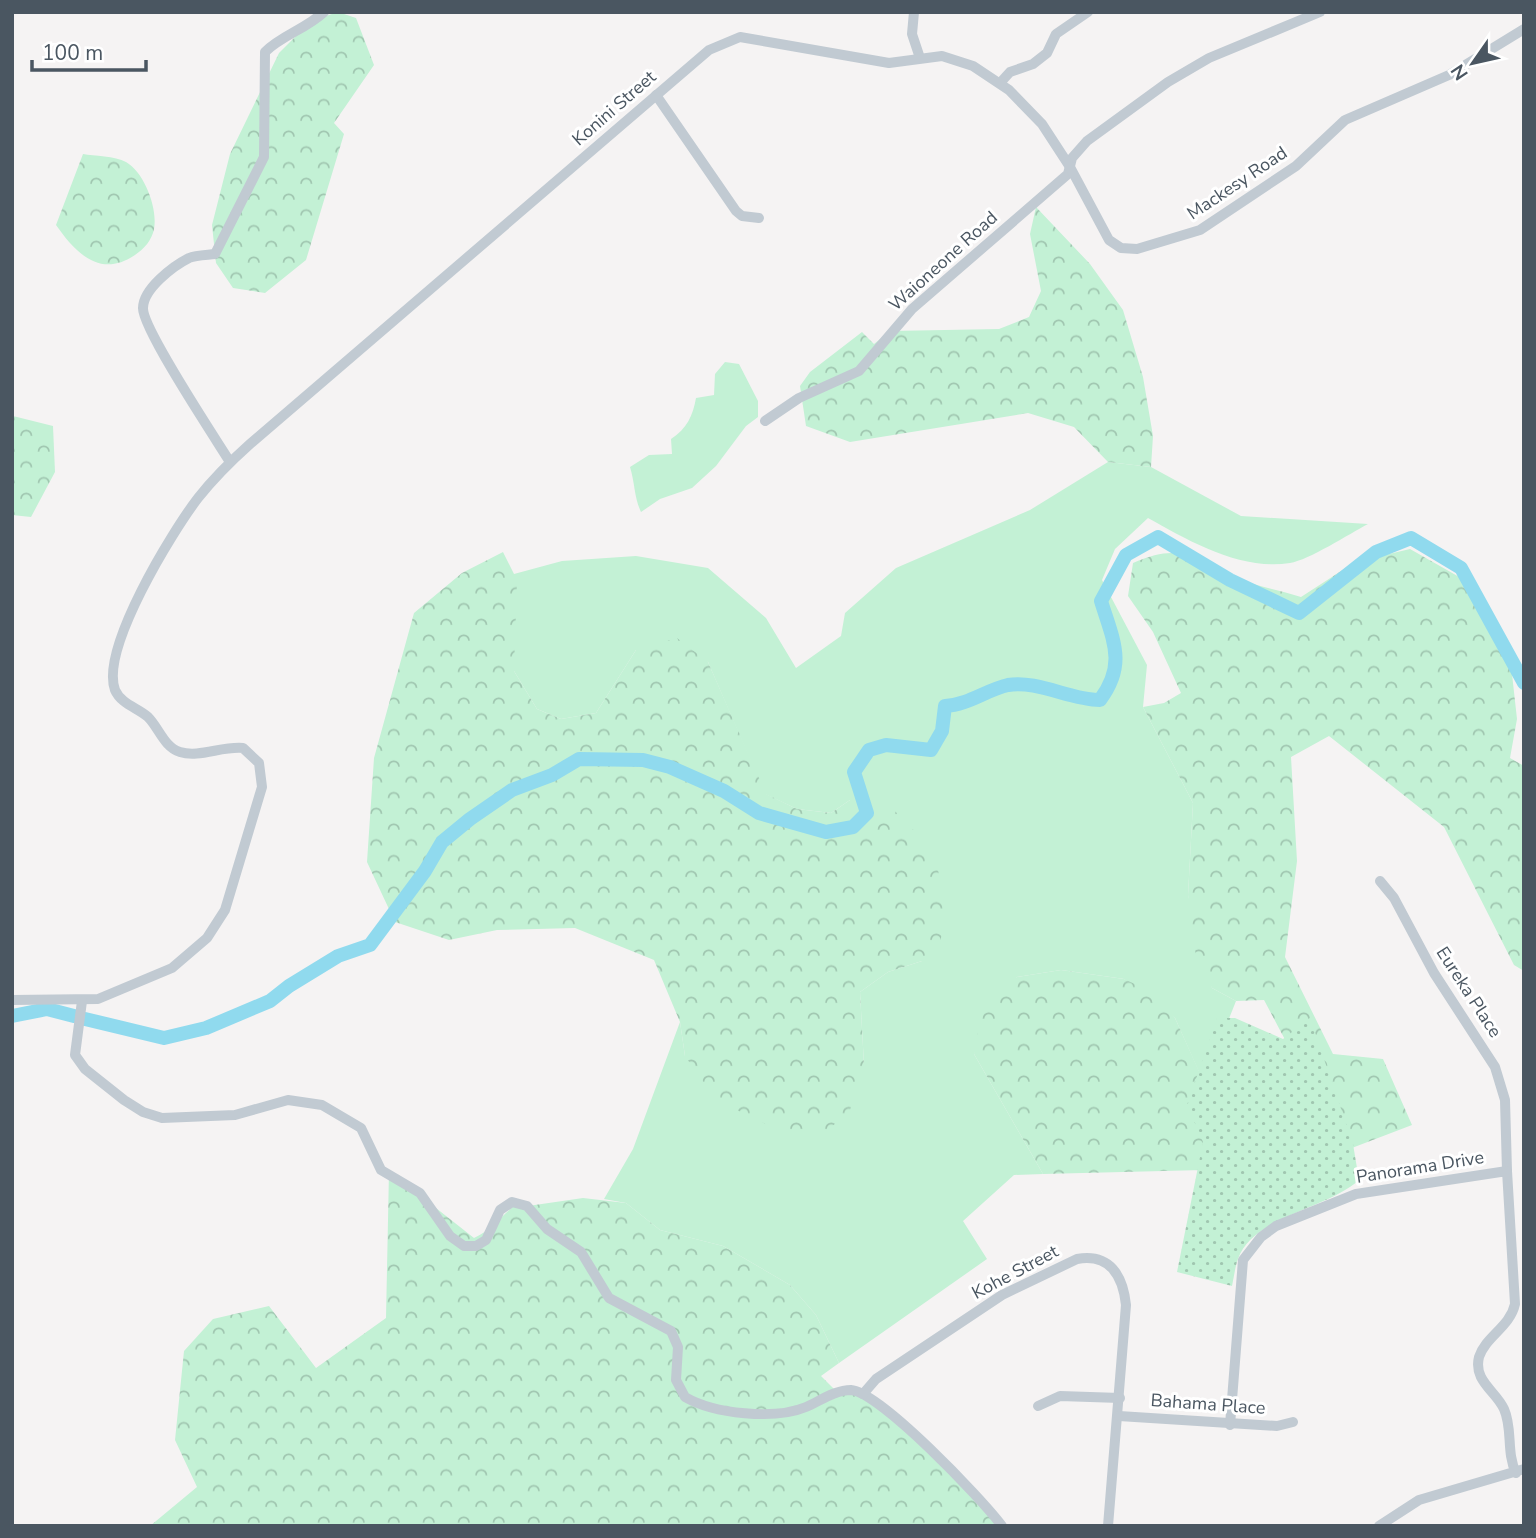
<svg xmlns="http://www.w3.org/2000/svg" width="1536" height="1538" font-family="'Nunito Sans',sans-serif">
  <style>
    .green { fill: #c3f1d5 }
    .forest { fill: url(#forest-crowns) }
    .park { fill: url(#park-dots) }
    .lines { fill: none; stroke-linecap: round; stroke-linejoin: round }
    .river { stroke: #90daee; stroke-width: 14 }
    .minor { stroke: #c1cad2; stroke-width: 10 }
    .labels { text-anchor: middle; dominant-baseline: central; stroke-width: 6; stroke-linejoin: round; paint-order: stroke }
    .street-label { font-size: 18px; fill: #4a5661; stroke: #fff }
  </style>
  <defs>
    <pattern id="forest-crowns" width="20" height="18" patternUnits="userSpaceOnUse" patternTransform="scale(1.75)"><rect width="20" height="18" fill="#c3f1d5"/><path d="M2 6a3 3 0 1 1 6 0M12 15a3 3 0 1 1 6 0" fill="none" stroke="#a0c6b0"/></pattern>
    <pattern id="park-dots" width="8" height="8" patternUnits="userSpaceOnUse" patternTransform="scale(1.75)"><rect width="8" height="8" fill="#c3f1d5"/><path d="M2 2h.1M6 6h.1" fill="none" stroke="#a0c6b0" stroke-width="1.8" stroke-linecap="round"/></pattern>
  </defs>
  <rect width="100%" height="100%" fill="#f5f3f3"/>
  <!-- green -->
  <g class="green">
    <path d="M725,362L739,364L758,401V417L746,426L716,466L692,488L660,499L641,512C634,497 635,483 630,467L649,455L672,454L671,439C687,429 693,415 696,398L714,395L715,374Z"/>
    <path d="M1108,462L1151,467L1241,516L1368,524C1349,534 1309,560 1290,563C1241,571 1189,541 1148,518L1115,549L1102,580L1147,665L1143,707L1193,803L1188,895L1212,988L1236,1001L1211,1064L1199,1072L1175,1018L1124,979L1061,970L1017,977L974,1054L1043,1174L1014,1175L963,1221L987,1259L839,1363L816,1315L790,1285L723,1246L660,1230L626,1203L604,1199L633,1149L680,1022L685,1056L864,1065L860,992L888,972L922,961L850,800L831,813L797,809L765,794L708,662L636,650L596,713L561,719L537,709L514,671V574L562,561L636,556L708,568L766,618L796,668L841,636L845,613L896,568L1030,510Z"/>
  </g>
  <!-- forest -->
  <g class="forest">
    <polygon points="338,12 356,18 374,65 334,123 344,134 306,260 265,293 233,288 216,263 212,225 230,154 279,53 311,21"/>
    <path d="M83,154C94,156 115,156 126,162C144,172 158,208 154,229C152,240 144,249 135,255C101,278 77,255 56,225Z"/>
    <polygon points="1036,207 1090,264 1123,310 1143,377 1153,436 1151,467 1108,462 1074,427 1028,413 850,442 806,426 800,386 810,372 862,332 874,344 890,331 999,329 1029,317 1041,291 1030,234"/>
    <polygon points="13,416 53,426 55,472 31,517 12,515"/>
    <path d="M1410,549L1461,578L1510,656L1517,719L1510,758L1524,766V971L1514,965L1444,827L1329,736L1291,757L1297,861L1285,957L1333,1054L1383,1059L1412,1125L1344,1151L1264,1000L1236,1001L1212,988L1196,957L1188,895L1193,803L1143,707L1164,703L1181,693L1153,632L1128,596L1133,563C1182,542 1190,558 1234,577C1255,586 1279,590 1301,597L1355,562Z"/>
    <polygon points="503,552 517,580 514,671 537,709 561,719 596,713 636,650 677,638 708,662 766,794 797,809 831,813 850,800 886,802 935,852 946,917 939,946 922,961 888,972 860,992 864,1065 850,1110 826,1132 797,1139 716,1100 685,1056 680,1022 654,960 575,928 497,930 449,940 395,922 367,862 374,758 414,613 462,573"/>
    <polygon points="1061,970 1124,979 1152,992 1175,1018 1208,1091 1203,1170 1043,1174 974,1054 981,1012 1017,977"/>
    <path d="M389,1171L474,1238C491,1231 506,1211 521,1200L528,1206L583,1198L626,1203L660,1230L723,1246L790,1285L816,1315L839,1363L821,1376L838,1393H861L961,1478L1000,1526H150L197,1487L175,1440L184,1351L213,1319L269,1306L316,1368L386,1318Z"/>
  </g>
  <!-- park -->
  <path class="park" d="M1217,1018H1235L1283,1039L1310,1018L1353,1144L1359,1180C1327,1209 1252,1217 1238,1259C1235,1267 1234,1277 1232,1286L1177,1272L1203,1142L1187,1105Z"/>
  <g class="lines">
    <!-- river -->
    <g class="river">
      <polyline points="12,1016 47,1009 74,1016"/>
      <path d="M85,1019L164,1038L206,1028L270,1001L289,986L338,956L370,945L425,871L442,842L470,819L512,790L552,775L579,759L643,760L670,767L724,791L759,813L826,832L853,827L867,813L854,772L869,750L886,745L931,750L942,731L945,706C968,705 986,690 1008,685C1038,680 1070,700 1100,700C1127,664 1113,640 1101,601L1126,555L1158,537L1230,580L1299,613L1376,552L1411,538L1461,568L1524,683"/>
    </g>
    <!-- minor -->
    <g class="minor">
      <polyline points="914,12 912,34 920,58"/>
      <polyline points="1000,83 1010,72 1033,64 1047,53 1056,34 1088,12"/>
      <polyline points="656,95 736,211 742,216 759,218"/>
      <polyline points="765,421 799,398 859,371 912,309 1068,174 1072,158 1087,141 1168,82 1209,58 1320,12"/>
      <path d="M230,462C215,438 142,328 143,308C143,289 173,266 189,258C196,255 207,255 215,254L264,157L265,52C282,35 306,29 324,12"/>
      <polyline points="1380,881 1394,898 1434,973 1495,1067 1505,1100 1507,1171"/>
      <path d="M12,1000L98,999L172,968L207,938L225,910L262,787L259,763L243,748C222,746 199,758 180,752C164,747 159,728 148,717C138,708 121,704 115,690C100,649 172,532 198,498C213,479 231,461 250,444L709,50L740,37L889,63L942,56L973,66L1009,90L1042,124L1070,167L1109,240L1121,248L1137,249L1200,230L1296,166L1345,120L1449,75L1524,29"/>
      <path d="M82,1001L75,1055L85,1069L124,1100L143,1112L162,1118L235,1115L288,1100L322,1105L361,1128L381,1170L420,1193L450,1236L464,1246H476L486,1240L500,1210L512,1202L527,1206L547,1229L581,1252L609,1298L671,1331L678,1347L676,1380L685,1397C714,1414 775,1420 806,1407C820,1401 835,1390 851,1390C880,1392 982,1499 1002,1526"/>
      <path d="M863,1394L876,1379L1002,1295L1077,1259C1110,1253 1123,1276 1126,1305L1108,1526"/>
      <polyline points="1038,1406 1060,1396 1120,1398"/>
      <polyline points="1119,1416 1277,1426 1293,1422"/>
      <path d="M1230,1425L1243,1260L1261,1237L1276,1226L1356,1194L1507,1171L1515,1304C1510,1327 1486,1336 1479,1357C1473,1381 1496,1391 1504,1409C1513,1429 1506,1452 1516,1473"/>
      <polyline points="1379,1526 1419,1500 1524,1469"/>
    </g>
  </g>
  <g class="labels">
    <!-- street labels -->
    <g class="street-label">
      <text transform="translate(614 108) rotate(-41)">Konini Street</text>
      <text transform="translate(1237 183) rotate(-34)">Mackesy Road</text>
      <text transform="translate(943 261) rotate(-42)">Waioneone Road</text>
      <text transform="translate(1469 992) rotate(57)">Eureka Place</text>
      <text transform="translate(1420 1167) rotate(-9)">Panorama Drive</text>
      <text transform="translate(1015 1272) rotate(-28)">Kohe Street</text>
      <text transform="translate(1208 1404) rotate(4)">Bahama Place</text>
    </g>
  </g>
  <!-- border -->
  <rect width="1536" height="1538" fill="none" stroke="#4a5661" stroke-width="28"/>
  <!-- north arrow -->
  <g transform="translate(1473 63) rotate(236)" stroke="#ffffff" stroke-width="5" paint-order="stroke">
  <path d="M0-5L12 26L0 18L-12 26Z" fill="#4a5661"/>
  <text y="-10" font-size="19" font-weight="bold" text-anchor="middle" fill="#4a5661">N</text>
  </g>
  <!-- scale -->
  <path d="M32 60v10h114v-10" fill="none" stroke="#4a5661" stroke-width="3.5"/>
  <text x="42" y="60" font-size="21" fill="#4a5661" stroke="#ffffff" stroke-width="5" paint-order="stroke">100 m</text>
</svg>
